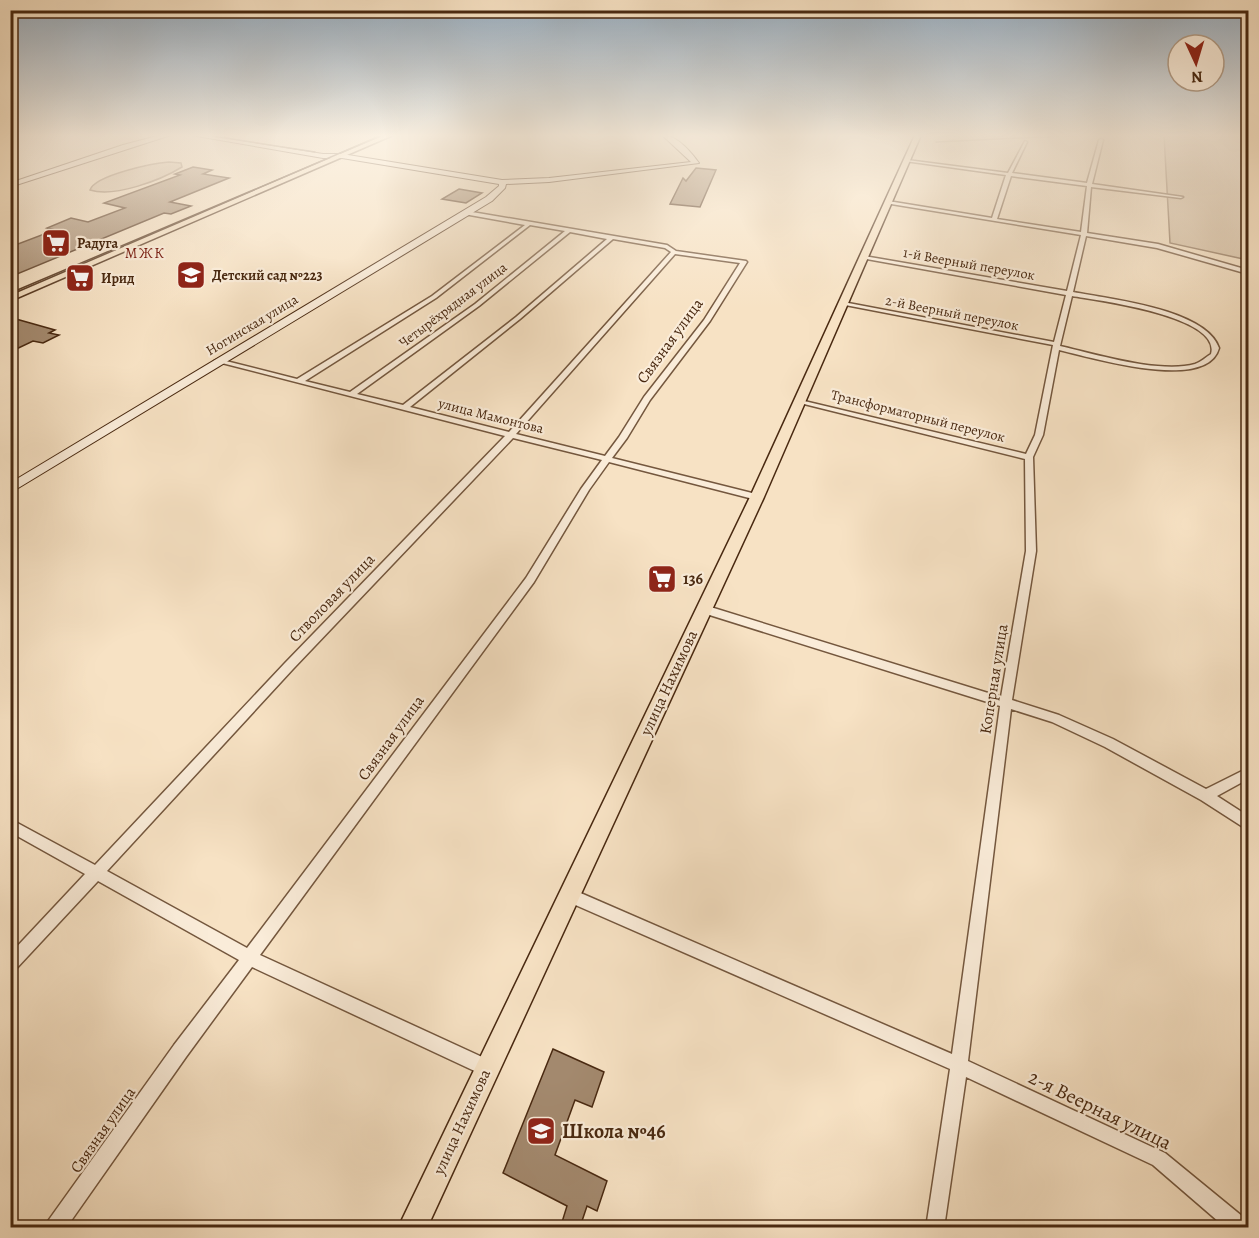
<svg xmlns="http://www.w3.org/2000/svg" width="1259" height="1238" font-family="Alegreya,serif">
  <style>
    .green { fill: #d9c3a6; stroke: #91765c; stroke-width: 1.5 }
    .lines { fill: none; stroke-linecap: round; stroke-linejoin: round }
    .stream { stroke: #8e7258; stroke-width: 1.5 }
    .building { fill: #a3896e; stroke: #492911; stroke-width: 1.5 }
    .street-casing { stroke: #74573e; stroke-width: 3 }
    .secondary-casing { stroke: #492911; stroke-width: 2 }
    .primary-casing { stroke: #492911; stroke-width: 3 }
    .street { fill: #faecd9; fill-rule: evenodd }
    .secondary { fill: #faecd9; fill-rule: evenodd }
    .primary { fill: #f7e2c4; fill-rule: evenodd }
    .tram { stroke: #492911; stroke-width: 1.5 }
    .labels { text-anchor: middle; dominant-baseline: central; stroke-width: 4.5; stroke-linejoin: round; paint-order: stroke }
    .far-poi-label { font-size: 14px; font-weight: bold; fill: #492911; stroke: #faecd9; text-anchor: start }
    .far-street-label { font-size: 14px; fill: #492911; stroke: #faecd9 }
    .far-neighbourhood-label { font-size: 15px; letter-spacing: 1.5px; fill: #7a1f14; stroke: #faecd9 }
    .street-label { font-size: 16px; fill: #492911; stroke: #faecd9 }
    .poi-label { font-size: 16px; font-weight: bold; fill: #492911; stroke: #faecd9; text-anchor: start }
    .near-street-label { font-size: 20px; fill: #492911; stroke: #faecd9 }
    .near-poi-label { font-size: 20px; font-weight: bold; fill: #492911; stroke: #faecd9; text-anchor: start }
  </style>
  <rect width="100%" height="100%" fill="#f7e2c4"/>
  <filter id="stains"><feTurbulence type="fractalNoise" baseFrequency=".00333" numOctaves="4"/><feColorMatrix values="0 0 0 0 .2 0 0 0 0 .09 0 0 0 0 .02 0 0 0 .5 -.17"/></filter>
  <radialGradient id="worn" r=".72"><stop offset=".6" stop-color="#630" stop-opacity="0"/><stop offset="1" stop-color="#630" stop-opacity=".3"/></radialGradient>
  <!-- green -->
  <g class="green">
    <polygon points="1164,135 1248,136 1248,260 1170,243"/>
    <path d="M169,162L181,163L182,167C161,180 114,198 90,190C95,175 154,163 169,162Z"/>
  </g>
  <g class="lines">
    <!-- stream -->
    <polyline class="stream" points="936,142 1082,135"/>
  </g>
  <!-- building -->
  <g class="building">
    <polygon points="193,167 212,170 203,174 229,178 170,202 191,206 171,214 164,213 10,277 10,247 55,230 47,228 71,218 88,222 125,208 104,203 180,175 175,174"/>
    <polygon points="696,168 716,170 700,207 670,204 683,178 686,181"/>
    <polygon points="459,189 482,193 466,203 442,199"/>
    <polygon points="16,319 55,330 49,333 59,335 43,343 33,341 10,352 10,322"/>
    <polygon points="553,1049 604,1072 592,1107 575,1100 555,1155 607,1181 597,1211 587,1206 580,1227 572,1227 562,1222 567,1206 503,1173"/>
  </g>
  <g class="lines">
    <!-- street casing -->
    <g class="street-casing">
      <g id="street">
        <path d="M1101,139L1103,140L1092,184L1183,197L1181,198L1091,187L1087,233L1158,244L1248,270V274L1157,248L1086,236L1073,292C1109,299 1206,309 1219,348C1207,393 1090,357 1059,350L1043,435L1033,457L1036,551L1012,700L1059,715L1113,739L1206,789L1248,768V779L1217,796L1248,816V829L1243,827L1201,800L1105,747L1052,722L1011,709L968,1061L1165,1153L1248,1221V1228H1226L1153,1165L966,1077L944,1228H926L950,1069L564,900L562,895L564,890L569,888L952,1054L1000,706L700,612L699,609L704,605L1001,697L1026,551L1025,459L796,402L800,400L1026,454L1035,435L1053,345L840,304L843,302L1054,342L1066,295L861,258L864,256L1067,291L1081,235L885,203L888,201L992,218L1006,175L905,161L907,160L1008,173L1025,141L1027,142L1012,173L1087,183L1099,140ZM1011,176L1087,186L1081,232L997,219ZM1072,296C1096,300 1222,316 1211,354C1206,357 1201,362 1195,364C1160,374 1095,354 1060,346Z"/>
        <path d="M466,211L667,245L676,251L746,261L747,262L710,321L650,400L627,438L612,458L760,495L761,497L757,500L609,462L589,490L534,582L260,955L493,1062L495,1068L493,1074L487,1076L481,1074L252,967L186,1057L66,1228H46L48,1221L174,1045L239,960L98,881L15,970L10,972V954L85,874L10,832V819L95,865L285,663L505,436L214,361L218,359L297,379L432,296L525,225L464,214ZM530,225L565,231L475,304L350,392L305,381L436,298ZM570,232L607,239L516,317L403,405L357,394L479,306ZM613,239L665,248L671,252L509,432L410,407L520,319ZM675,254L740,263L704,320L644,397L619,437L605,456L516,434ZM513,438L602,460L581,489L526,578L247,948L107,871L293,669Z"/>
      </g>
    </g>
    <!-- secondary casing -->
    <g class="secondary-casing">
      <g id="secondary">
        <polygon points="161,135 171,135 10,187 10,183 123,145"/>
        <path d="M191,135H205L323,154H342L502,180L549,178L691,162L662,135C677,135 691,152 699,163L549,182L506,184L505,188L492,201L10,493V483L486,197L499,186V184L342,158H323Z"/>
      </g>
    </g>
    <!-- primary casing -->
    <g class="primary-casing">
      <g id="primary">
        <polygon points="385,135 393,135 10,301 10,294"/>
        <polygon points="915,135 921,135 764,497 427,1228 398,1228 750,497"/>
      </g>
    </g>
    <!-- street -->
    <use href="#street" class="street"/>
    <!-- secondary -->
    <use href="#secondary" class="secondary"/>
    <!-- primary -->
    <use href="#primary" class="primary"/>
    <!-- tram -->
    <g class="tram">
      <polyline points="206,135 315,152"/>
      <polyline points="10,295 382,135"/>
    </g>
  </g>
  <!-- sky -->
  <linearGradient id="sky" x2="0" y2="1"><stop stop-color="#96adc1"/><stop offset="0.44" stop-color="#fbf2e4"/><stop offset="1" stop-color="#fbf2e4" stop-opacity="0"/></linearGradient>
  <rect width="1259" height="308" fill="url(#sky)"/>
  <!-- icons -->
  <defs>
    <g id="supermarket-square" transform="scale(1.5)"><rect x="-9" y="-9" width="18" height="18" rx="4" fill="#8f2418" stroke="#faecd9"/><path d="M-6-5.5h2.5l.6 2H6L4.5 2H-2.5L-4.4-4H-6ZM-1.5 3.2a1.3 1.3 0 1 0 .1 0ZM3 3.2a1.3 1.3 0 1 0 .1 0Z" fill="#fff"/></g>
    <g id="school-square" transform="scale(1.5)"><rect x="-9" y="-9" width="18" height="18" rx="4" fill="#8f2418" stroke="#faecd9"/><path d="M0-5L7-2L0 1L-7-2ZM-4 1L0 2.5L4 1V4Q0 6-4 4Z" fill="#fff"/></g>
  </defs>
  <g fill-rule="evenodd">
    <use href="#supermarket-square" x="56" y="243"/>
    <use href="#school-square" x="191" y="275"/>
    <use href="#supermarket-square" x="80" y="278"/>
    <use href="#supermarket-square" x="662" y="579"/>
    <use href="#school-square" x="541" y="1131"/>
  </g>
  <g class="labels">
    <!-- far-poi labels -->
    <g class="far-poi-label">
      <text x="77" y="243">Радуга</text>
      <text x="212" y="275">Детский сад №223</text>
      <text x="101" y="278">Ирид</text>
    </g>
    <!-- far-street labels -->
    <g class="far-street-label">
      <text transform="translate(969 264) rotate(10)">1-й Веерный переулок</text>
      <text transform="translate(453 305) rotate(-37)">Четырёхрядная улица</text>
      <text transform="translate(952 313) rotate(11)">2-й Веерный переулок</text>
      <text transform="translate(252 325) rotate(-31)">Ногинская улица</text>
      <text transform="translate(491 416) rotate(14)">улица Мамонтова</text>
      <text transform="translate(918 416) rotate(14)">Трансформаторный переулок</text>
    </g>
    <!-- far-neighbourhood labels -->
    <g class="far-neighbourhood-label">
      <text x="145" y="253">МЖК</text>
    </g>
    <!-- street labels -->
    <g class="street-label">
      <text transform="translate(670 341) rotate(-54)">Связная улица</text>
      <text transform="translate(332 598) rotate(-46)">Стволовая улица</text>
      <text transform="translate(994 679) rotate(-81)">Коперная улица</text>
      <text transform="translate(669 683) rotate(-65)">улица Нахимова</text>
      <text transform="translate(391 738) rotate(-54)">Связная улица</text>
      <text transform="translate(462 1122) rotate(-65)">улица Нахимова</text>
      <text transform="translate(103 1130) rotate(-55)">Связная улица</text>
    </g>
    <!-- poi labels -->
    <g class="poi-label">
      <text x="683" y="579">136</text>
    </g>
    <!-- near-street labels -->
    <g class="near-street-label">
      <text transform="translate(1100 1110) rotate(26)">2-я Веерная улица</text>
    </g>
    <!-- near-poi labels -->
    <g class="near-poi-label">
      <text x="562" y="1131">Школа №46</text>
    </g>
  </g>
  <!-- margin -->
  <rect width="1259" height="1238" fill="none" stroke="#f7e2c4" stroke-width="36"/>
  <rect x="12" y="12" width="1235" height="1214" fill="none" stroke="#492911" stroke-width="3"/>
  <rect x="18" y="18" width="1223" height="1202" fill="none" stroke="#492911" stroke-width="1.5"/>
  <!-- north arrow -->
  <g transform="translate(1196 63) rotate(176)"><circle r="28" fill="#faecd9" stroke="#b39e89" stroke-width="1.5"/>
  <path d="M0-4.5L10 22L0 15L-10 22Z" fill="#8f2418"/>
  <text y="-9" font-size="16" font-weight="bold" text-anchor="middle" fill="#492911">N</text>
  </g>
  <rect width="100%" height="100%" filter="url(#stains)"/>
  <rect width="100%" height="100%" fill="url(#worn)"/>
</svg>
